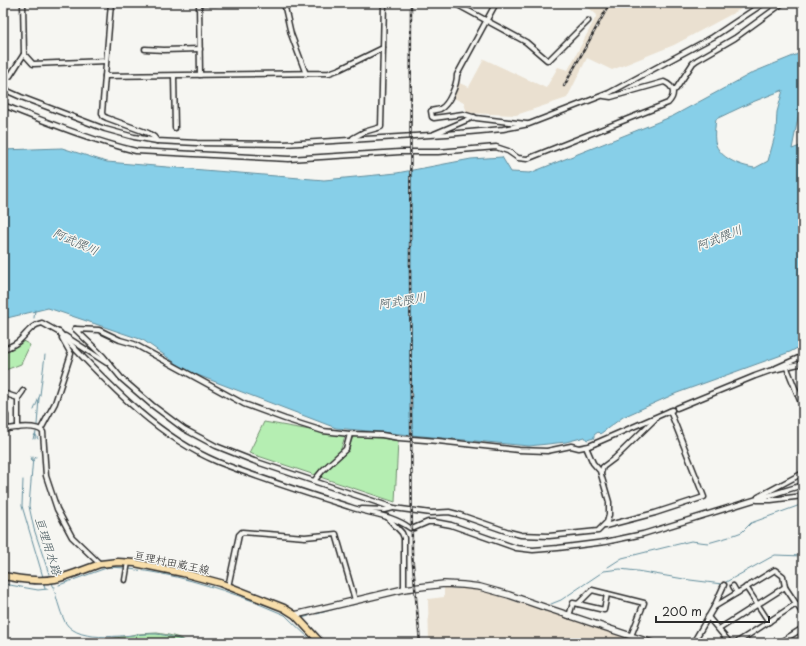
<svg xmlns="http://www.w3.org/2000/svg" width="806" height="646" font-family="'Playpen Sans','Klee One',sans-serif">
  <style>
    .built { fill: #eae0d0 }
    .green { fill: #b5eeb2; stroke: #708c6e }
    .water { fill: #87cfe8; stroke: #628d9c; fill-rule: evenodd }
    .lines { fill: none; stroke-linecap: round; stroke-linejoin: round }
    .stream { stroke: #628d9c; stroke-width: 1 }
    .street-casing { stroke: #2b2b2b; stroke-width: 7 }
    .secondary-casing { stroke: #2b2b2b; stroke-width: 8 }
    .primary-casing { stroke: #2b2b2b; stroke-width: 9 }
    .street { stroke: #f6f6f2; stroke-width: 4 }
    .secondary { stroke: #f6f6f2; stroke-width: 5.5 }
    .primary { stroke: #f8deab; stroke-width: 6 }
    .rail-casing { stroke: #2b2b2b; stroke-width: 2.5 }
    .rail { stroke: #f6f6f2; stroke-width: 1; stroke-dasharray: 3; stroke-linecap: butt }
    .labels { text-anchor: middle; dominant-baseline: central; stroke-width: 3; stroke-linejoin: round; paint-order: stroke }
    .street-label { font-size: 11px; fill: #2b2b2b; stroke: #f6f6f2 }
    .water-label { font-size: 12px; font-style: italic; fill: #42545a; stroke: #f6f6f2 }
  </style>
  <rect width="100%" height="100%" fill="#f6f6f2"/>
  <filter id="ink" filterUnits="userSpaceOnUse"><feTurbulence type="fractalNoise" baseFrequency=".025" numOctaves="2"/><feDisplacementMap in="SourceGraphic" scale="8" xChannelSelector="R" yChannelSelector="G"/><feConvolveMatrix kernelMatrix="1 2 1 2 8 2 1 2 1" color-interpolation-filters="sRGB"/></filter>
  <g filter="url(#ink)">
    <!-- built -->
    <g class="built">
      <polygon points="583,3 747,3 741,9 674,45 612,70 587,58 567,98 516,115 467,113 464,103 454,98 459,83 469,87 484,59 546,88 558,67 568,70 597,15"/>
      <polygon points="444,588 467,589 486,592 644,642 429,643 428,599 444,597"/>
    </g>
    <!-- green -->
    <g class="green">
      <polygon points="23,341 30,345 21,364 3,371 3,352 8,351"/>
      <polygon points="264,422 345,436 340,452 315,475 249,453"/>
      <polygon points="355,436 382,438 398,441 395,502 320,477 347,452 353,437"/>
      <path d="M157,633C168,635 179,636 188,643H90L137,634Z"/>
    </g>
    <!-- water -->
    <path class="water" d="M803,52V103L798,118L792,149L803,145V345L790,352L677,393L623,417L600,434L598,432L594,435V438L587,440L585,437L566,442L529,446L336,428L187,371L143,340L48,308L3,319V150L62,148L107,162L324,180L397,173L471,159L502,157L511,172L530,173L673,116L754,72ZM783,90L777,112L776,132L768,161L755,168C740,166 719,158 715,142C714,134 715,127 716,119L750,103Z"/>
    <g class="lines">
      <!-- stream -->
      <g class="stream">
        <polyline points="34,318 35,310"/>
        <polyline points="34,410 40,395 45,355"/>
        <polyline points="37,425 39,398"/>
        <polyline points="8,426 15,425"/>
        <polyline points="36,435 38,439"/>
        <polyline points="33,439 35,434"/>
        <polyline points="35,439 36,432"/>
        <polyline points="31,457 32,461"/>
        <polyline points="33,457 29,506 34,529 50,577"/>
        <polyline points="33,461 36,457"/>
        <polyline points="23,480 22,506 43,577"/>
        <polyline points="731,536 742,532 751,523 803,504"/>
        <polyline points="608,567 622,558 691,541 708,543 729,537"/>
        <path d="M129,569C172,573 212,586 253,601"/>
        <path d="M52,582C56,595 59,610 65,622C80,646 129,633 156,634C168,635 178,639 189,643"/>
        <polyline points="726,582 775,555 803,556"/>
        <polyline points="4,584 38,590 48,589"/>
        <polyline points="44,584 45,589"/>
        <polyline points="59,585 109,567 125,568"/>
        <polyline points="53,587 55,587"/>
        <polyline points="441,587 460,588"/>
        <polyline points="466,588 481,590"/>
        <polyline points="519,601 545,611"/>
        <polyline points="254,602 285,615 314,643"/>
        <polyline points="551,604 561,600 604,571 620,569 637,571 690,580 722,584"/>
        <polyline points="352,605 369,600"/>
        <polyline points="317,614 348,605"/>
        <polyline points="302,618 309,616"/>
      </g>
      <!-- street casing -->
      <g class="street-casing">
        <g id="street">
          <polyline points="23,3 24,54 33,64 106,61"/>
          <polyline points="111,3 102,113 103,116 107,118 148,133 154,137 157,141"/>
          <polyline points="199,3 200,75"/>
          <polyline points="199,3 216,3"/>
          <polyline points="284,3 291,34 306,74"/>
          <polyline points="454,3 526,42 547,60 549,60 588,21"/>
          <path d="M496,3L457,75C457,84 449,105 440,109C437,110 434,110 431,111L432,117L434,118L463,114L476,118L526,124"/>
          <polyline points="145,49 164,50 200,49"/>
          <polyline points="3,73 10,76 24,54"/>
          <polyline points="105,76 329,73 340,69 383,48 384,3"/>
          <polyline points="174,76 175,128"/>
          <polyline points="3,89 21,97 105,129 134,137 157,141 197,143 284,144 447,134 503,129 529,124 609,93 713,37 764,3"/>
          <polyline points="673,90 676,89 693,63 697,60 735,38 783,3"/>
          <path d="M3,105C47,122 90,140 136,151L289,159L400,152H438L496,147L508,151L518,158L527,159L668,103C676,95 674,86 664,82L611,97L604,96"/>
          <polyline points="434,134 474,117"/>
          <polyline points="353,138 364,132 381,127 383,48"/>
          <polyline points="75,329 103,356 122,379 152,405 184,429 216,446 254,461 394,508 431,513 449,512 457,514 509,532 521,535 549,536 598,531 607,522 609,515 609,502 600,471 593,463 586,447"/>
          <polyline points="75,329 99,330 120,340 134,344 244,404 285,419 323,431 350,434 382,435 399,438 438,441 519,450 547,451 571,446 579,448 589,446 672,410"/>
          <path d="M59,332C106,381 154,435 218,462C261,479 306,493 350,507C371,514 392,515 410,528"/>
          <polyline points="65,336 107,363"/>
          <path d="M3,349C10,347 17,344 22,338C29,331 32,325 42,323L60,333"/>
          <polyline points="776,368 803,356"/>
          <polyline points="787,368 803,408"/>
          <polyline points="3,393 18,398 18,428"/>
          <polyline points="18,398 23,391"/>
          <polyline points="677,408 755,376 769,371 803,363"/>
          <polyline points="3,414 6,415 6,429"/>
          <polyline points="41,429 55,403 71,354 62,338"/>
          <path d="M3,430C13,428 36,424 43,432L46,476L57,509L72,537L100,564"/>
          <polyline points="601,473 603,467 615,458 655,419"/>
          <polyline points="314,481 323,470 346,449 350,434"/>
          <polyline points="758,497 803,473"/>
          <polyline points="757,500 771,500 803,496"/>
          <polyline points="362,509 385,510 393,508"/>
          <polyline points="388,518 402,533 404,538 404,589"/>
          <polyline points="605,526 655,513 704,497 670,411"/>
          <polyline points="414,528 428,522 435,522 451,525 516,548 533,550 558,548 605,542 643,534 803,485"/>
          <polyline points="125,580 128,562"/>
          <polyline points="733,586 737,593"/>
          <polyline points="228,587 239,535 242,532 305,537 336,534 355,600"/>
          <polyline points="746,587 769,622"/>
          <polyline points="578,604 604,610 607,594"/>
          <polyline points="714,607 775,570 783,576 785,587 803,614"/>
          <polyline points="569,616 573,603 578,604 592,590 644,603 631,636"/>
          <polyline points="708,617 730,643"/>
          <polyline points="719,629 785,587"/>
          <polyline points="693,643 714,607 724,585"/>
          <polyline points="736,643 796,604"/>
          <polyline points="779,643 803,628"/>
        </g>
      </g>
      <!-- secondary casing -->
      <g class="secondary-casing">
        <polyline id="secondary" points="295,615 404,589 444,584 463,585 480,587 509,595 541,606 652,643"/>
      </g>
      <!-- primary casing -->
      <g class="primary-casing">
        <path id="primary" d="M3,576C20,579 38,582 55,579C70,576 85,569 100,564L118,562L135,563L183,573L220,583L284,608L295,615L321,643"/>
      </g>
      <!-- street -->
      <use href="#street" class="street"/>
      <!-- secondary -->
      <use href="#secondary" class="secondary"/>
      <!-- primary -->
      <use href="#primary" class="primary"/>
      <!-- rail casing -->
      <g class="rail-casing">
        <g id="rail">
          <polyline points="411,3 410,267 412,553 420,643"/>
          <polyline points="564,86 610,3"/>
        </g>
      </g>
      <!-- rail -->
      <use href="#rail" class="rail"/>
    </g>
  </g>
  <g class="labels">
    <!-- street labels -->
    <g class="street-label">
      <text transform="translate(172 562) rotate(12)">亘理村田蔵王線</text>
    </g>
    <!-- water labels -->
    <g class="water-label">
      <text transform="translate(719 237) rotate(-22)">阿武隈川</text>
      <text transform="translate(76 241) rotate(24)">阿武隈川</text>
      <text transform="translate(402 300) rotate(-9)">阿武隈川</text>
      <text transform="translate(49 546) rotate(72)">亘理用水路</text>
    </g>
  </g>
  <!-- margin -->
  <rect width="806" height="646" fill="none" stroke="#f6f6f2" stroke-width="16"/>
  <rect x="8" y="8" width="790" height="630" fill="none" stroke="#2b2b2b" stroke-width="1.5" filter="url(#ink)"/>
  <!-- scale -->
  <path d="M656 616v6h113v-6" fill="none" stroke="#2b2b2b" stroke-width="2"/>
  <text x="662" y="616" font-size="12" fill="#2b2b2b" stroke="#f6f6f2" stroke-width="3" paint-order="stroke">200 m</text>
</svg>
